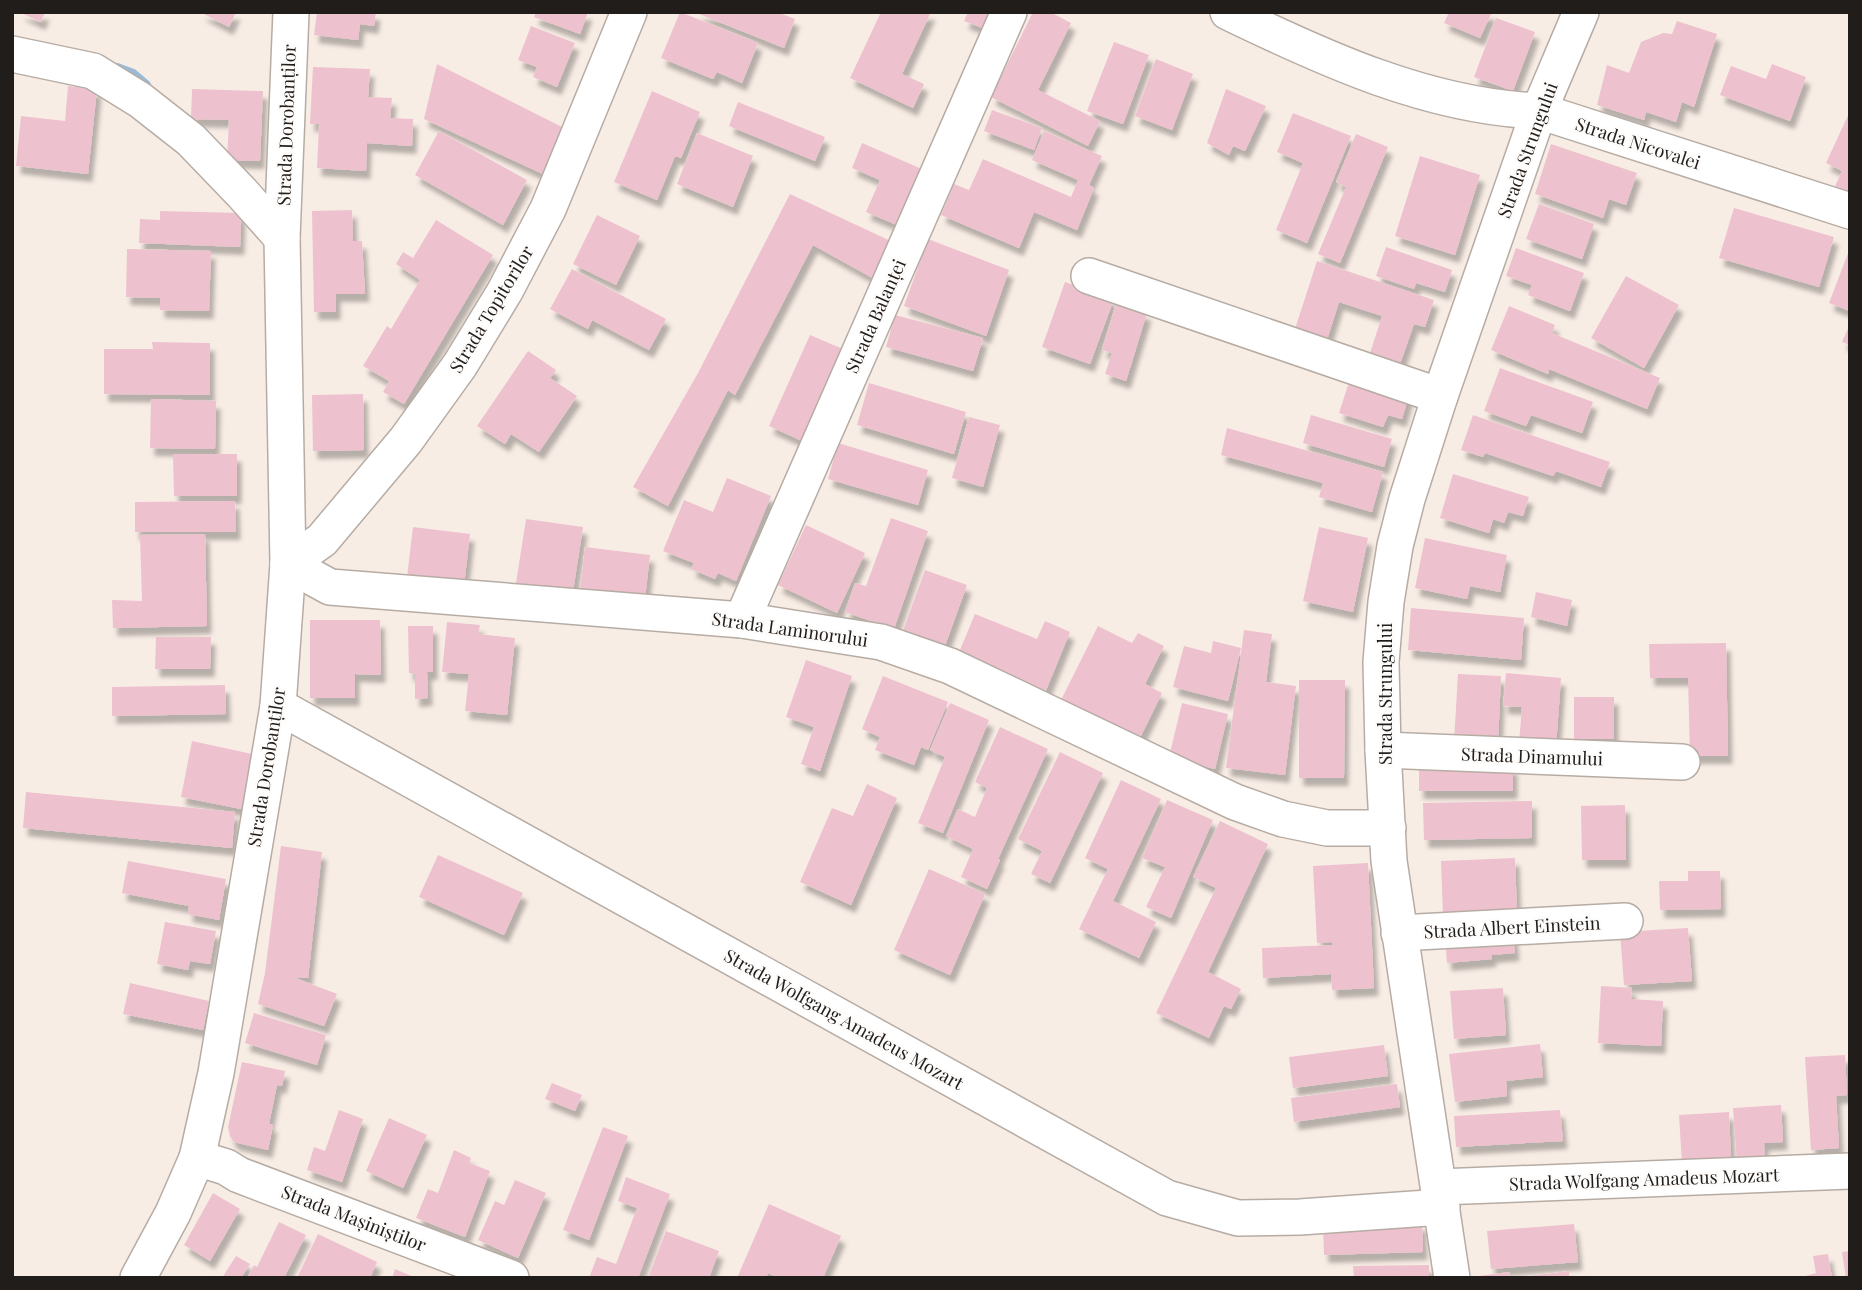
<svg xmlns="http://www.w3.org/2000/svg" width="1862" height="1290" font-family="'Playfair Display',serif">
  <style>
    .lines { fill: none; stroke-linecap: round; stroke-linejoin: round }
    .stream { stroke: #9abad6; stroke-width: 10 }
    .building { fill: #eec1cf; filter: url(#shadow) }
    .minor-casing { stroke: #b6aca4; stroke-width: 38 }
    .minor { stroke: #fff; stroke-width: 35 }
    .labels { text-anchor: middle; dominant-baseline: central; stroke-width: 5; stroke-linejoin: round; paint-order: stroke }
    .street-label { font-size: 18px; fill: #211d1b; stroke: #fefcfa }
  </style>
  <defs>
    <filter id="shadow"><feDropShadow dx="4.5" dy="8" stdDeviation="2" flood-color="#0004"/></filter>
  </defs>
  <rect width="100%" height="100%" fill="#f8ede5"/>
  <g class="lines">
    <!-- stream -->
    <polyline class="stream" points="117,68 133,74 146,85"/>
  </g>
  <!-- building -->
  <g class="building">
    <polygon points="19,12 45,12 41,22"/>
    <polygon points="200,12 236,12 229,27"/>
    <polygon points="317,12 376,12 374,26 360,24 358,40 314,35"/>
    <polygon points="536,12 588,12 580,34 534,17"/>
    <polygon points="680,12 758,43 742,83 717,72 713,79 661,58"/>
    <polygon points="694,12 777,12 795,19 784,48"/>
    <polygon points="881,12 931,12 902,74 924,84 913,108 850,78"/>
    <polygon points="968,12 991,12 985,29 964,21"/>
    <polygon points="1033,12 1050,12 1071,23 1038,90 1100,121 1088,146 991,97"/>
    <polygon points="1449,12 1492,12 1480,38 1444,23"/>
    <polygon points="1496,18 1535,32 1513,91 1474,77"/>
    <polygon points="1677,21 1717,34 1694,107 1682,102 1676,122 1646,112 1644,120 1597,105 1607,65 1629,73 1641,42 1663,33 1672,34"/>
    <polygon points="531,26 575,43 557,87 533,77 537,67 518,60"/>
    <polygon points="1114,42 1149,55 1123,124 1087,111"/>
    <polygon points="1156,59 1193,74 1172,130 1135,116"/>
    <polygon points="437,64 564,128 545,175 424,119"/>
    <polygon points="1772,64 1806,77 1790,121 1720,95 1731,66 1766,79"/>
    <polygon points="313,67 370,69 368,97 392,98 390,118 413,119 412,146 367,143 366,171 317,168 319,124 310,124"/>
    <polygon points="68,86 97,89 88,174 16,166 21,116 65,121"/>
    <polygon points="192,89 263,91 260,161 227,160 229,120 191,119"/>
    <polygon points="1226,89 1266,106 1245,151 1233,146 1229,155 1207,143"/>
    <polygon points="652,91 700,112 681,158 675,156 657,200 614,182"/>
    <polygon points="738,102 825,137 815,161 729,126"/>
    <polygon points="992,110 1042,128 1034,150 984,131"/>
    <polygon points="1850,111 1850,193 1835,186 1842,171 1826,163"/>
    <polygon points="1293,113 1351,136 1307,243 1276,230 1303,163 1277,152"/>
    <polygon points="439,131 527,180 503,225 415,175"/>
    <polygon points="1044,131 1102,156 1089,185 1094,188 1077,230 1034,212 1019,248 941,215 954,184 969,190 983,159 1071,197 1078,180 1032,160"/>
    <polygon points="697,133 753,156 733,207 677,184"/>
    <polygon points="1356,134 1388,147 1340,263 1318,254 1346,187 1336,182"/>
    <polygon points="862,143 922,169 897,225 866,212 880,180 852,168"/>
    <polygon points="1551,144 1637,173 1626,205 1609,199 1603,218 1535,194"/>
    <polygon points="1420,156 1480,175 1455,255 1395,236"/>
    <polygon points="790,194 895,243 876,280 813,245 735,395 728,390 668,506 633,487 698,373"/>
    <polygon points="1539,204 1594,224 1582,259 1526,239"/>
    <polygon points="1734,208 1834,237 1819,287 1719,258"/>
    <polygon points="352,210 353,241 362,241 365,294 336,294 336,312 314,312 312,211"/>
    <polygon points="160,211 241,213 240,247 139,243 140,219 160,220"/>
    <polygon points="597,215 640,236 616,285 573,264"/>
    <polygon points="436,220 493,255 404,404 383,392 389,381 363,366 387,326 391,329 420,280 396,264 403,252 413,258"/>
    <polygon points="928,239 1009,270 986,336 904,306"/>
    <polygon points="1386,247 1452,270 1445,292 1416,283 1414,289 1376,276"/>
    <polygon points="1516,248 1584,273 1570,311 1528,295 1532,285 1506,276"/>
    <polygon points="1850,248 1850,311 1829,303"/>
    <polygon points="127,249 211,251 209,311 160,310 160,298 126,297"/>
    <polygon points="1317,261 1434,300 1425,327 1414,324 1400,364 1370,353 1382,316 1339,302 1326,343 1294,332"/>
    <polygon points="572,269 666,319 649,350 592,320 588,329 550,309"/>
    <polygon points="1626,276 1679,305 1644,368 1591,338"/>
    <polygon points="1065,282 1114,299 1090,364 1042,347"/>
    <polygon points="1116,303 1147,313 1126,381 1105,374 1112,353 1102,350"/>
    <polygon points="1509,306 1555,325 1552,333 1660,378 1647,409 1549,369 1548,374 1491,350"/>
    <polygon points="895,315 983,338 973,371 886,347"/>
    <polygon points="1850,324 1850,345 1842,342"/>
    <polygon points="810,335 843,349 802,441 769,426"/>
    <polygon points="152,342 210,343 210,395 104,394 104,349 153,349"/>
    <polygon points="528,351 556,370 550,378 577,396 539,452 511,434 505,444 477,426"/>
    <polygon points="1500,368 1593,402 1582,433 1531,415 1526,426 1484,411"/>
    <polygon points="1351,376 1409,395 1402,419 1388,415 1383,427 1339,413"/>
    <polygon points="869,383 966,412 954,454 857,425"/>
    <polygon points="363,394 364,450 313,451 312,395"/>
    <polygon points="151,399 216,401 215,449 150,448"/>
    <polygon points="1311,415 1392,439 1384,467 1303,443"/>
    <polygon points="1473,415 1610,462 1601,487 1556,471 1553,476 1485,453 1483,457 1461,450"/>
    <polygon points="969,417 1000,425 983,487 952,478"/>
    <polygon points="1227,428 1383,472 1372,512 1319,497 1323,483 1221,455"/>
    <polygon points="838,443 928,470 918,505 828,479"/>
    <polygon points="173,454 237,454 237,496 174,496"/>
    <polygon points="1453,474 1529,497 1523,516 1508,512 1504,523 1493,519 1489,533 1440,518"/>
    <polygon points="727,478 771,496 736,581 718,573 715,579 691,569 694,563 663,551 684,500 713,512"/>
    <polygon points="235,501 236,532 135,532 135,502"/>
    <polygon points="891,518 928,531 894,629 845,612 855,583 866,586"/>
    <polygon points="526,519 583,527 573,591 516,583"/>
    <polygon points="806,525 865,553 837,613 778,585"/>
    <polygon points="413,527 470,534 464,585 407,577"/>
    <polygon points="1319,527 1368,538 1353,612 1303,601"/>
    <polygon points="205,534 207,626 113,628 112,600 142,601 140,535"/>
    <polygon points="1425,538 1507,555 1500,592 1470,586 1467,599 1415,588"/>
    <polygon points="585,547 650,555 645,598 580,590"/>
    <polygon points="925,570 967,585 942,654 900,639"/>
    <polygon points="1536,592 1572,600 1567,626 1531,617"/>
    <polygon points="1411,608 1524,618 1521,660 1408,650"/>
    <polygon points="975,614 1037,639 1045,621 1070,632 1042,700 954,664"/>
    <polygon points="310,620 380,620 381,675 355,674 355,698 310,698"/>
    <polygon points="447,622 480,625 478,634 515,638 507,715 465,711 469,674 442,672"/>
    <polygon points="408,626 433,626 433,672 427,672 428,698 415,699 415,674 409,673"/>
    <polygon points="1098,626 1132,643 1138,633 1164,646 1145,684 1162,693 1137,744 1058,706"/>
    <polygon points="1244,630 1272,634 1266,682 1296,686 1285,775 1226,768"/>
    <polygon points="156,637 211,637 210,669 155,669"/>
    <polygon points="1213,641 1241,648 1228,701 1173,687 1184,646 1211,653"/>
    <polygon points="1726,643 1728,756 1690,756 1688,678 1650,678 1649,644"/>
    <polygon points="806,660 852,676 820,771 801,764 814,727 786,717"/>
    <polygon points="1506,673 1561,678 1556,746 1519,743 1522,707 1503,706"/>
    <polygon points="1458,674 1501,676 1498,743 1454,741"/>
    <polygon points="883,676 948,702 928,750 921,747 914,765 875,750 880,737 862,729"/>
    <polygon points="1299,680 1345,680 1344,778 1299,778"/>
    <polygon points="225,685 226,714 112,716 112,687"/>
    <rect x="1574" y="697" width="40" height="42"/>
    <polygon points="950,703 989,720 943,833 918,823 945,757 930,750"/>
    <polygon points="1182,703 1228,714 1215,769 1169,757"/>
    <polygon points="1000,727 1048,749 998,859 1000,860 987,889 961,877 973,849 946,836 958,809 975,817 987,788 975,782"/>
    <polygon points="192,741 252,754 241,809 181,797"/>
    <polygon points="1060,752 1103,773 1050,883 1031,874 1042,851 1018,839"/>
    <rect x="1419" y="766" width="94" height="25"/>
    <polygon points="1121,780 1161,799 1113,901 1156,922 1139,958 1079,929 1108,869 1085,858"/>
    <polygon points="867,784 897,798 851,905 800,882 832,808 853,816"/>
    <polygon points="26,792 235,812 232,848 23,828"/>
    <polygon points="1167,800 1213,820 1171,918 1146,907 1165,867 1142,858"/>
    <polygon points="1532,801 1532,838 1424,840 1423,803"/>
    <polygon points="1625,805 1626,860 1582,860 1581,806"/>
    <polygon points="1220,821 1268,844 1208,972 1241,989 1231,1009 1224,1006 1209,1038 1156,1013 1216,888 1193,877"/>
    <polygon points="281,846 322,852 308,978 293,977 337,994 324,1026 258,1004 265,973"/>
    <polygon points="438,855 523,893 504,935 419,897"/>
    <polygon points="1515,858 1517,913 1443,915 1441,861"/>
    <polygon points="128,861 226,879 219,920 188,914 189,906 122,893"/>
    <polygon points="1368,863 1374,988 1332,990 1331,974 1263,978 1262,948 1333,945 1332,942 1317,943 1313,866"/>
    <polygon points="929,869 985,894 950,975 894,950"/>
    <polygon points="1688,871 1720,871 1721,909 1660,910 1659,881 1688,881"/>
    <polygon points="165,922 216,931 210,964 190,961 188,970 157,964"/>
    <polygon points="1688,928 1692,981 1624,985 1620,932"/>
    <polygon points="1513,931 1515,953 1491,955 1492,959 1447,963 1445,936"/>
    <polygon points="130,983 209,1001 203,1030 123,1014"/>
    <polygon points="1601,986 1632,988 1631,999 1663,1001 1661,1046 1598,1043"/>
    <polygon points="1503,988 1506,1035 1454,1039 1450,991"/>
    <polygon points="254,1013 326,1035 317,1065 245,1043"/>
    <polygon points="1540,1044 1543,1077 1506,1081 1507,1096 1455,1102 1449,1054"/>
    <polygon points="1384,1045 1388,1076 1293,1088 1289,1057"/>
    <polygon points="1845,1055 1847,1095 1836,1096 1839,1148 1811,1150 1805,1057"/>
    <polygon points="242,1062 285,1071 282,1086 277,1085 269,1124 273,1125 268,1150 234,1142 230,1136 228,1127"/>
    <polygon points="552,1083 582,1095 575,1111 545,1099"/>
    <polygon points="1397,1084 1400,1107 1294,1122 1291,1098"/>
    <polygon points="1781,1105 1783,1142 1764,1143 1765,1162 1737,1163 1733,1108"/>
    <polygon points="339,1110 363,1119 342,1182 307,1170 314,1147 325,1151"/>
    <polygon points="1560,1110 1563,1141 1456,1147 1454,1116"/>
    <polygon points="1729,1112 1731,1160 1682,1163 1679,1115"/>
    <polygon points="389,1118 427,1135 403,1188 366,1171"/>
    <polygon points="603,1127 628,1136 589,1240 563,1230"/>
    <polygon points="454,1150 471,1158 469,1163 490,1171 465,1237 416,1218 428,1189 438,1193"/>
    <polygon points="626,1177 670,1194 638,1278 589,1278 597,1257 616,1264 637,1208 618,1201"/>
    <polygon points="515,1180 546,1193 518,1258 478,1240 495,1201 504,1205"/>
    <polygon points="213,1193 240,1209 210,1261 184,1245"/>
    <polygon points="769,1204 841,1236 823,1278 779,1278 768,1273 766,1278 737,1278"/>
    <polygon points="279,1222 306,1235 284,1278 247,1278 254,1265 257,1267"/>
    <polygon points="1422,1223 1423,1252 1324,1255 1323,1227"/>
    <polygon points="1574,1224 1578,1262 1491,1269 1487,1231"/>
    <polygon points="666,1231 719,1251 709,1278 648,1278"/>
    <polygon points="318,1234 377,1262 370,1278 297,1278"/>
    <polygon points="1850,1251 1850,1278 1846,1278 1842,1252"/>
    <polygon points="1828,1254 1832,1278 1798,1278 1816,1273 1813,1256"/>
    <polygon points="236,1256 250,1264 241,1278 222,1278"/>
    <polygon points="1429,1265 1429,1278 1354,1278 1353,1266"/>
    <polygon points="395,1269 416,1278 392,1278"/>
    <polygon points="1569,1271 1569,1278 1530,1278 1529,1276"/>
    <polygon points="1510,1272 1510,1278 1478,1278 1478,1276"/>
  </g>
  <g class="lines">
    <!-- minor casing -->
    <g class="minor-casing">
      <g id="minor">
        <path d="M1228,12C1325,59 1430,107 1539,111L1850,211"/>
        <polyline points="12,54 93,71 140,100 191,140 242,193 282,238"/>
        <polyline points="1089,276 1440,396"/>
        <polyline points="288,564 330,587 742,620 881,642 950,666 1235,802 1283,819 1327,828 1388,828"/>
        <polyline points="288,564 322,540 406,440 460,365 505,291 548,209 629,12"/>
        <polyline points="742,620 1009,12"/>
        <polyline points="278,706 1167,1198 1238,1218 1300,1217 1442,1207"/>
        <polyline points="1383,750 1682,762"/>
        <polyline points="1399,933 1625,921"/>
        <polyline points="197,1158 226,1167 239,1175 511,1278"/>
        <polyline points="1439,1187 1850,1171"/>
        <polyline points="138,1278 173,1213 197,1158 216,1073 278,706 288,564 282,238 291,12"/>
        <polyline points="1452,1278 1389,861 1383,750 1381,662 1386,602 1395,546 1407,499 1440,396 1539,111 1581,12"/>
      </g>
    </g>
    <!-- minor -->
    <use href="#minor" class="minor"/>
  </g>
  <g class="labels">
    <!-- street labels -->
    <g class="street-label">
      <text transform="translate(286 125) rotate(-88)">Strada Dorobanților</text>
      <text transform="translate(1638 143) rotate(18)">Strada Nicovalei</text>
      <text transform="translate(1527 150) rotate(-70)">Strada Strungului</text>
      <text transform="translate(491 309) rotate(-59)">Strada Topitorilor</text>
      <text transform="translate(875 316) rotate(-66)">Strada Balanței</text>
      <text transform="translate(790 629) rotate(8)">Strada Laminorului</text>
      <text transform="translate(1385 694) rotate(-90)">Strada Strungului</text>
      <text transform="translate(1532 756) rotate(2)">Strada Dinamului</text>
      <text transform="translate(266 767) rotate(-81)">Strada Dorobanților</text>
      <text transform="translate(1512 927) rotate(-3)">Strada Albert Einstein</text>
      <text transform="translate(844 1019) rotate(29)">Strada Wolfgang Amadeus Mozart</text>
      <text transform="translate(1644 1179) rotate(-2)">Strada Wolfgang Amadeus Mozart</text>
      <text transform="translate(354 1218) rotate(21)">Strada Mașiniștilor</text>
    </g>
  </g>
  <!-- border -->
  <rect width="1862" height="1290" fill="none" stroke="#211d1b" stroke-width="28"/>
</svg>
